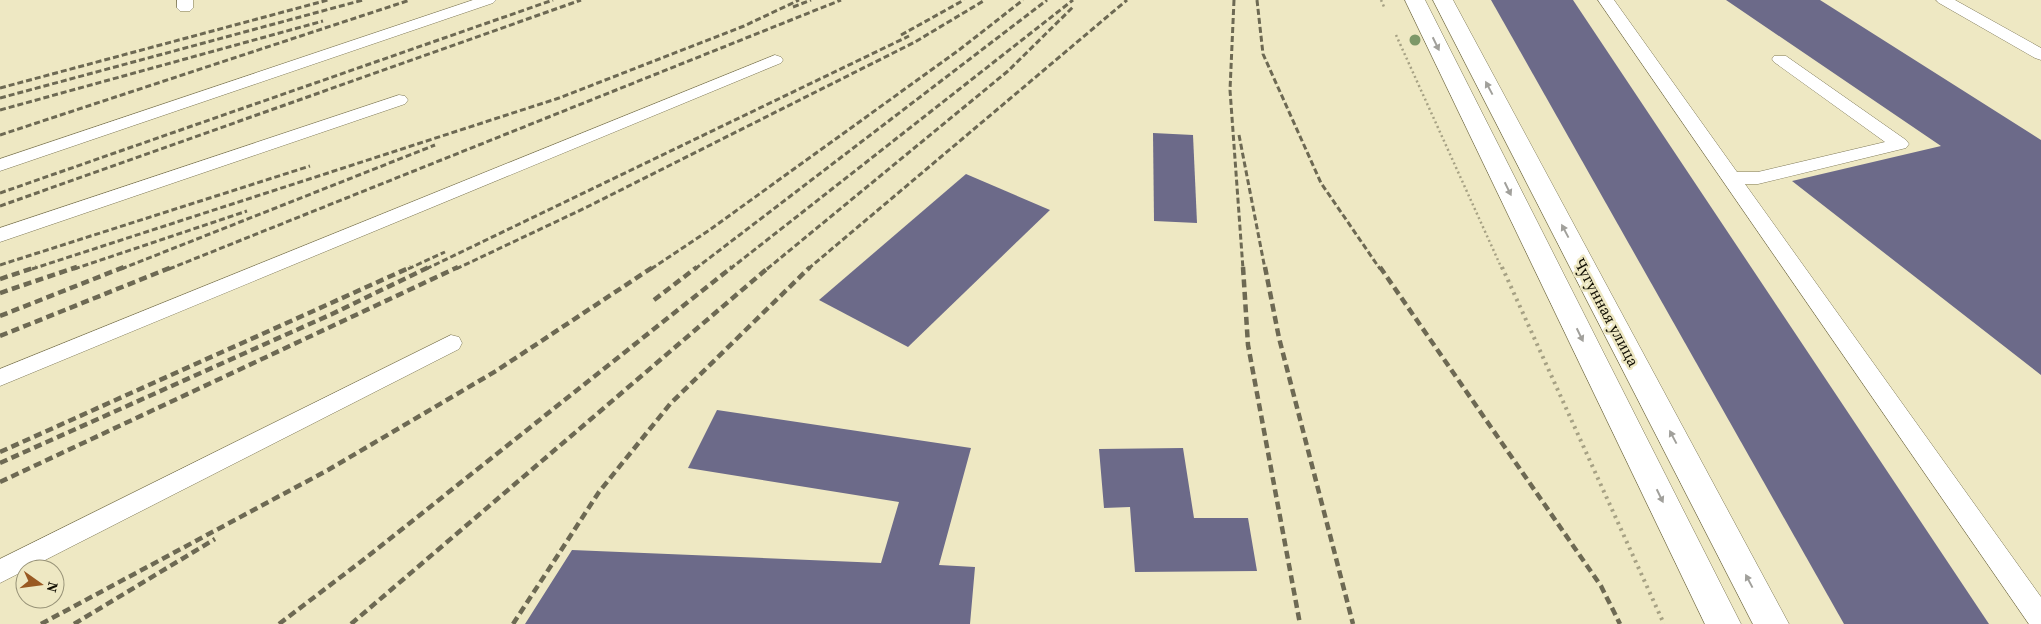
<svg xmlns="http://www.w3.org/2000/svg" width="2041" height="624" font-family="'Source Serif 4',serif">
  <style>
    .building { fill: #6c6a89 }
    .lines { fill: none; stroke-linecap: round; stroke-linejoin: round }
    .service-casing { stroke: #7e7857; stroke-width: 1 }
    .tertiary-casing { stroke: #7e7857; stroke-width: 1 }
    .path-far1 { stroke: #a6a184; stroke-width: 2.5; stroke-dasharray: 2 3; stroke-linecap: butt }
    .path { stroke: #a6a184; stroke-width: 4; stroke-dasharray: 2.5 4.5; stroke-linecap: butt }
    .service { fill: #fff; fill-rule: evenodd }
    .tertiary { fill: #fff; fill-rule: evenodd }
    .rail-far1 { stroke: #6d6953; stroke-width: 3; stroke-dasharray: 6 3; stroke-linecap: butt }
    .rail { stroke: #6d6953; stroke-width: 4.5; stroke-dasharray: 8 4.5; stroke-linecap: butt }
    .tree { fill: #7d9868 }
    .oneway { fill: #a1a09b }
    .labels { text-anchor: middle; dominant-baseline: central; stroke-width: 5; stroke-linejoin: round; paint-order: stroke }
    .street-label { font-size: 16px; fill: #141105; stroke: #eee8c3 }
  </style>
  <rect width="100%" height="100%" fill="#eee8c3"/>
  <!-- building -->
  <g class="building">
    <polygon points="1491,0 1573,0 1989,624 1844,624"/>
    <polygon points="1726,0 1820,0 2041,140 2041,375 1792,181 1941,146"/>
    <polygon points="1153,133 1193,135 1197,223 1154,221"/>
    <polygon points="966,174 1050,210 908,347 819,300"/>
    <polygon points="717,410 971,448 939,565 975,567 970,624 525,624 572,550 881,563 899,502 688,468"/>
    <polygon points="1183,448 1194,518 1248,518 1257,571 1135,572 1130,507 1104,508 1099,449"/>
  </g>
  <g class="lines">
    <!-- service casing -->
    <g class="service-casing">
      <g id="service">
        <polygon points="177,0 193,0 193,8 190,11 180,11 177,8"/>
        <polygon points="473,0 496,0 493,3 0,171 0,159"/>
        <polygon points="1598,0 1614,0 1737,172 1758,172 1885,142 1774,62 1772,59 1774,56 1786,56 1906,140 1909,144 1906,148 1758,184 1745,184 2041,597 2041,624 2029,624"/>
        <polygon points="1936,0 1955,0 2041,48 2041,60 2035,58 1939,3"/>
        <polygon points="775,55 781,57 783,60 781,63 0,386 0,369"/>
        <polygon points="399,95 405,96 408,100 405,104 0,242 0,228"/>
        <polygon points="451,335 459,337 462,343 459,349 0,583 0,559"/>
      </g>
    </g>
    <!-- tertiary casing -->
    <g class="tertiary-casing">
      <g id="tertiary">
        <polygon points="1405,0 1425,0 1741,624 1705,624"/>
        <polygon points="1433,0 1453,0 1789,624 1753,624"/>
      </g>
    </g>
    <!-- path-far1 -->
    <g class="path-far1">
      <polyline points="1381,0 1385,9"/>
      <polyline points="1396,35 1502,269"/>
    </g>
    <!-- path -->
    <polyline class="path" points="1502,267 1664,624"/>
    <!-- service -->
    <use href="#service" class="service"/>
    <!-- tertiary -->
    <use href="#tertiary" class="tertiary"/>
    <!-- rail-far1 -->
    <g class="rail-far1">
      <polyline points="1234,0 1230,90 1243,269"/>
      <polyline points="1257,0 1263,54 1321,183 1380,269"/>
      <polyline points="793,7 811,0"/>
      <polyline points="901,35 964,0"/>
      <polyline points="0,88 328,0"/>
      <polyline points="0,98 363,0"/>
      <polyline points="0,110 323,21"/>
      <polyline points="0,135 410,0"/>
      <polyline points="1239,135 1265,269"/>
      <polyline points="0,193 553,0"/>
      <polyline points="0,206 581,0"/>
      <polyline points="0,265 310,166"/>
      <polyline points="32,269 559,98 744,26 799,0"/>
      <polyline points="74,269 247,211"/>
      <polyline points="121,269 435,145"/>
      <polyline points="169,269 841,0"/>
      <polyline points="408,269 445,252"/>
      <polyline points="426,269 909,36"/>
      <polyline points="456,269 585,208 915,42 985,0"/>
      <polyline points="651,269 708,231 959,50 1023,0"/>
      <polyline points="695,269 1047,0"/>
      <polyline points="730,269 1073,0"/>
      <polyline points="767,269 1008,71 1073,7"/>
      <polyline points="808,269 1127,0"/>
    </g>
    <!-- rail -->
    <g class="rail">
      <polyline points="1243,267 1248,345 1300,624"/>
      <polyline points="1265,267 1279,338 1353,624"/>
      <polyline points="1380,267 1601,586 1620,624"/>
      <polyline points="0,279 36,267"/>
      <polyline points="0,293 77,267"/>
      <polyline points="654,300 697,267"/>
      <polyline points="0,316 124,267"/>
      <polyline points="0,336 172,267"/>
      <polyline points="0,452 411,267"/>
      <polyline points="0,463 332,314 429,267"/>
      <polyline points="0,482 458,267"/>
      <polyline points="41,624 328,470 496,371 653,267"/>
      <polyline points="74,624 215,539"/>
      <polyline points="279,624 367,557 732,267"/>
      <polyline points="351,624 769,267"/>
      <polyline points="513,624 599,492 670,404 810,267"/>
    </g>
  </g>
  <!-- trees -->
  <circle class="tree" cx="1415" cy="40" r="5.5"/>
  <!-- one-way arrows -->
  <defs><path id="oneway-solid" d="M-6-.8H1V-3.2L6.5 0L1 3.2V.8H-6Z" transform="scale(1.25)"/></defs>
  <g class="oneway">
    <use href="#oneway-solid" transform="translate(1436 44) rotate(64)"/>
    <use href="#oneway-solid" transform="translate(1489 88) rotate(-118)"/>
    <use href="#oneway-solid" transform="translate(1508 189) rotate(64)"/>
    <use href="#oneway-solid" transform="translate(1565 231) rotate(-118)"/>
    <use href="#oneway-solid" transform="translate(1580 335) rotate(64)"/>
    <use href="#oneway-solid" transform="translate(1673 437) rotate(-118)"/>
    <use href="#oneway-solid" transform="translate(1660 496) rotate(64)"/>
    <use href="#oneway-solid" transform="translate(1749 581) rotate(-118)"/>
  </g>
  <g class="labels">
    <!-- street labels -->
    <g class="street-label">
      <text transform="translate(1607 312) rotate(62)">Чугунная улица</text>
    </g>
  </g>
  <!-- north arrow -->
  <g transform="translate(40 584) rotate(104)"><circle r="24" fill="#eee8c3" stroke="#979277"/>
  <path d="M0-4L9 19L0 12L-9 19Z" fill="#995922"/>
  <text y="-8" font-size="14" font-weight="bold" text-anchor="middle" fill="#141105">N</text>
  </g>
</svg>
